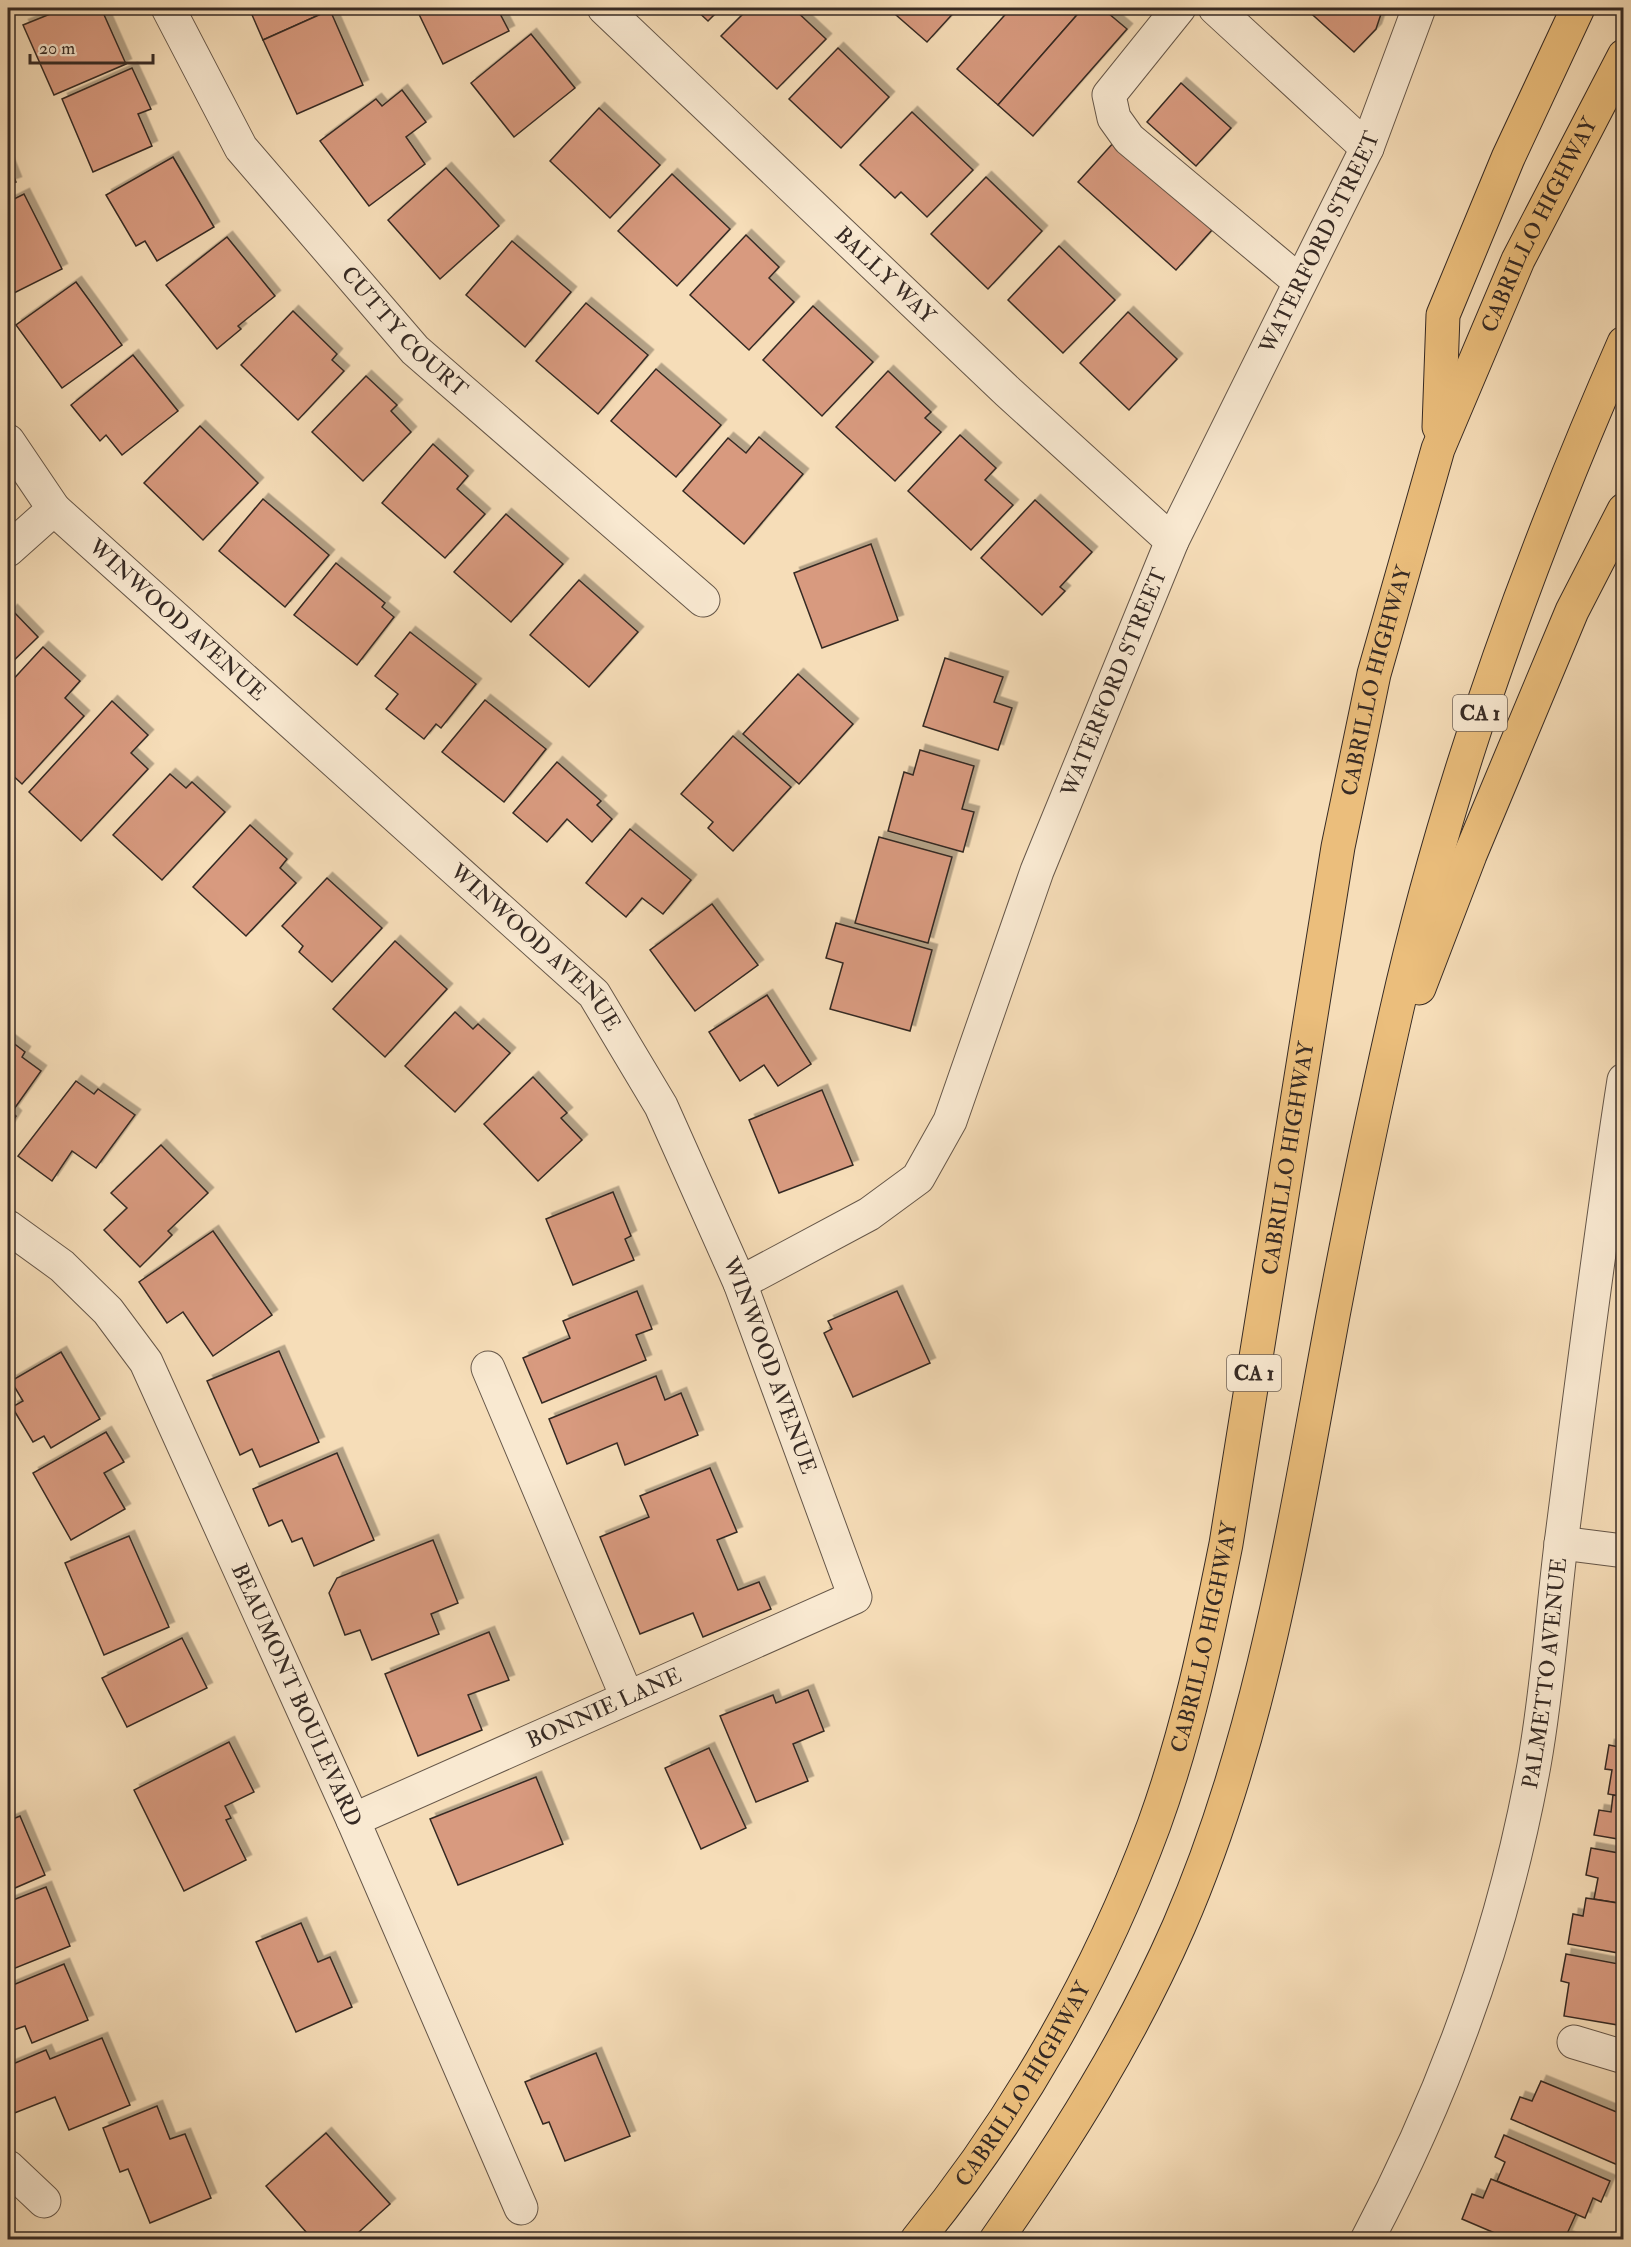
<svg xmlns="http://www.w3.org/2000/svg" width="1631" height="2247" font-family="'IM FELL Double Pica',serif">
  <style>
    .building { fill: #d89a7f; stroke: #362a24; stroke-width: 1.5; filter: url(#shadow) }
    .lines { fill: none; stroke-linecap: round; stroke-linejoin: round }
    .minor-casing { stroke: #665749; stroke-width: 35 }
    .highway-casing { stroke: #362a24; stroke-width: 35 }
    .minor { stroke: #f9e9d1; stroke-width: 33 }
    .highway { stroke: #ebbe7c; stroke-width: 33 }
    .labels { text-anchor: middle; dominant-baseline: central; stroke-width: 4.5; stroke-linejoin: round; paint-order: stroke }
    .shield { fill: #f9e9d1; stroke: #706358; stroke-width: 1.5 }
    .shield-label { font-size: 21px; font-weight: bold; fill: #362a24 }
    .street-label { font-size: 22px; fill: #362a24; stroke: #f9e9d1 }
  </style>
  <defs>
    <filter id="shadow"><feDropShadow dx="5.5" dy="-5.5" stdDeviation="0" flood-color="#0004"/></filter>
  </defs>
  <rect width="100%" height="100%" fill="#f6ddb8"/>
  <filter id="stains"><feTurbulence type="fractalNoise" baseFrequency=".00333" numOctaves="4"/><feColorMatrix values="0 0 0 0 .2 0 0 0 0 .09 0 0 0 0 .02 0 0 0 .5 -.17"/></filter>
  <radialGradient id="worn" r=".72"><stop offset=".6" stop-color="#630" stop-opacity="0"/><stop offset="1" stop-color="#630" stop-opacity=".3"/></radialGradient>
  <!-- building -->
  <g class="building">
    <polygon points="65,8 101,8 126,64 54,95 23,25"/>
    <polygon points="249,8 329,8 330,10 263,40"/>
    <polygon points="416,8 497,8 509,31 443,64"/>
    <polygon points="694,8 721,8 708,21"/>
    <polygon points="749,8 793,8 826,39 777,89 721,36"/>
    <polygon points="888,8 958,8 927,42"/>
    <polygon points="1011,8 1083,8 998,105 957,69"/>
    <polygon points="1083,8 1102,8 1127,29 1033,136 998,105"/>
    <polygon points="1305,8 1383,8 1376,29 1354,52"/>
    <polygon points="330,10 363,85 297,114 263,40"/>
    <polygon points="531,34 575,88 514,137 471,83"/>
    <polygon points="838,48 889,97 841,148 789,99"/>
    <polygon points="132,68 151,109 138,114 152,146 93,172 62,99"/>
    <polygon points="1181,83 1231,128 1196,166 1147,122"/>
    <polygon points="402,90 426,122 406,137 425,164 369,206 320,141 376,99 382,106"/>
    <polygon points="599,108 660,165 610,218 550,161"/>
    <polygon points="912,112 973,170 927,217 901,192 895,198 860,165"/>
    <polygon points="1115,141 1212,230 1176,270 1078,182"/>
    <polygon points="173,157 214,227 157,261 145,241 136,246 106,195"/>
    <polygon points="8,162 16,182 8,185"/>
    <polygon points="446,168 499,226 440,279 388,220"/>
    <polygon points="672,174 730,229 677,286 618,231"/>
    <polygon points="986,177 1042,231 988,289 931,234"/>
    <polygon points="24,194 62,269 8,296 8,202"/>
    <polygon points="746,235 779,267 769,278 794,302 749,350 690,295"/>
    <polygon points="227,237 275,296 238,326 241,329 217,349 166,285"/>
    <polygon points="512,241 571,292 525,347 466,295"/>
    <polygon points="1059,246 1115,300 1063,353 1008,300"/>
    <polygon points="76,282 122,345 62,388 16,325"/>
    <polygon points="586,303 648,355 598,414 536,361"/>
    <polygon points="813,306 873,362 822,416 763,360"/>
    <polygon points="293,311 337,354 332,360 344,371 298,420 241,365"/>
    <polygon points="1128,312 1177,359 1129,410 1080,363"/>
    <polygon points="133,355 178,411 122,455 106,435 100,441 71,405"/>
    <polygon points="656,369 721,425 676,477 611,421"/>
    <polygon points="888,371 931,412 925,418 941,432 895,481 836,427"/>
    <polygon points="366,376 397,405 391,411 411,432 363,481 312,432"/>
    <polygon points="200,426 258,483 203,540 144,483"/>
    <polygon points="960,435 996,468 985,480 1013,505 971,550 908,491"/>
    <polygon points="759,437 803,474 744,544 683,491 728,438 746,453"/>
    <polygon points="433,444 468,476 457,489 485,514 445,558 382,503"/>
    <polygon points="263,499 329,555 285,607 219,551"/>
    <polygon points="1035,500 1092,552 1060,587 1065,591 1042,615 981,558"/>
    <polygon points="506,514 563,564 511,622 454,572"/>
    <polygon points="871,544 898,620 822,648 794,573"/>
    <polygon points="336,563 385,603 382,607 394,617 357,665 294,615"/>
    <polygon points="579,580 638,632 589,687 530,635"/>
    <polygon points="12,610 38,637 8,666 8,615"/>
    <polygon points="410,632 476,684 441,728 436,724 424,739 386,709 398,694 375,676"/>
    <polygon points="43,647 80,681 65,698 84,716 22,784 8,771 8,685"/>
    <polygon points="945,658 1003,677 994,702 1012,708 998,750 923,726"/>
    <polygon points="798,674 853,724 799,784 743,734"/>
    <polygon points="485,700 546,749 504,802 442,752"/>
    <polygon points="112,701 148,735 131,753 148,769 81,841 29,792"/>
    <polygon points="733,736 791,787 733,851 708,828 713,822 681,794"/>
    <polygon points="920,750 974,766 962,809 974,812 963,852 888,831 904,772 913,775"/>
    <polygon points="557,762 601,801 597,805 612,819 592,842 567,819 547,842 513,813"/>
    <polygon points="170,774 186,788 192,782 225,812 162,880 113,835"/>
    <polygon points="250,825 287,859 280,868 296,883 246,936 193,887"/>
    <polygon points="630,829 691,880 663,914 642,898 626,917 586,883"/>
    <polygon points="879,837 952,857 928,943 855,923"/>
    <polygon points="327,878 382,928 332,982 299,952 303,946 282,926"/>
    <polygon points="712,904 758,965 695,1011 650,950"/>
    <polygon points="836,923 932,950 910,1031 830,1009 843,963 826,958"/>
    <polygon points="395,941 447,989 385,1057 333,1009"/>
    <polygon points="767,995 811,1064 778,1086 764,1065 740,1081 709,1032"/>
    <polygon points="455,1012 473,1029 478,1024 510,1053 455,1112 405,1066"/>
    <polygon points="8,1039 25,1052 22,1057 41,1071 12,1112 16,1116 8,1129"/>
    <polygon points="533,1077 567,1113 561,1118 582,1140 538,1181 484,1124"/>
    <polygon points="76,1081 94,1094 98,1089 135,1115 96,1168 72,1151 52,1181 18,1156"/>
    <polygon points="822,1090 853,1165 779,1193 749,1120"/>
    <polygon points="161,1145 208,1193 168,1231 172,1235 140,1267 104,1230 127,1208 111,1193"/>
    <polygon points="613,1192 631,1236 625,1239 634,1260 573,1285 546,1219"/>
    <polygon points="213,1231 272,1315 213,1356 183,1312 167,1323 139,1282"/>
    <polygon points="637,1291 652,1329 636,1335 646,1360 542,1403 523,1358 570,1338 563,1321"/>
    <polygon points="897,1291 930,1363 853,1397 824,1333 832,1329 828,1321"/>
    <polygon points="279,1351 319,1442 260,1467 252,1449 240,1455 207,1381"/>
    <polygon points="61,1352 100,1419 51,1448 44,1436 33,1442 12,1407 23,1401 11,1381"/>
    <polygon points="656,1376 665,1400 681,1393 698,1435 625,1465 617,1443 567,1464 549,1419"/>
    <polygon points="106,1432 124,1462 104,1473 125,1509 71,1540 33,1473"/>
    <polygon points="337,1453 374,1540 314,1566 302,1538 292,1542 282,1520 269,1526 253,1489"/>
    <polygon points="710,1468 737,1532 717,1540 738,1590 759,1582 771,1609 703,1637 693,1613 640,1634 600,1537 649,1517 640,1496"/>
    <polygon points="129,1536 169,1627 104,1655 65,1563"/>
    <polygon points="433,1540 458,1603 431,1614 439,1634 372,1660 360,1630 345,1635 329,1593 337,1578"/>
    <polygon points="489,1632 509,1680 468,1695 482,1730 418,1756 385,1674"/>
    <polygon points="182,1638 207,1688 127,1727 102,1678"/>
    <polygon points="808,1690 824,1731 793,1744 808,1781 756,1802 720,1716 773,1695 776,1703"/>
    <polygon points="229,1742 254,1792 225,1806 231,1818 226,1820 246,1860 184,1891 134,1790"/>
    <polygon points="1609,1745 1624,1748 1624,1797 1608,1794 1612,1770 1605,1769"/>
    <polygon points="709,1748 746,1828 701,1849 665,1768"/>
    <polygon points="536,1777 563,1844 458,1885 430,1819"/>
    <polygon points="1613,1795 1624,1797 1624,1840 1594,1835 1599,1810 1611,1812"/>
    <polygon points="20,1816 45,1875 8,1891 8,1821"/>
    <polygon points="1591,1848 1624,1854 1624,1904 1594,1899 1598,1878 1586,1875"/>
    <polygon points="46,1887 70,1946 8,1971 8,1902"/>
    <polygon points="1586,1898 1624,1904 1624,1954 1568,1944 1573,1914 1583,1916"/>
    <polygon points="301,1923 318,1962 330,1957 352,2007 296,2032 256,1942"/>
    <polygon points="1566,1954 1624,1965 1624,2026 1564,2016 1569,1983 1561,1981"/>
    <polygon points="64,1964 88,2020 32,2043 25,2026 8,2032 8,1987"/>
    <polygon points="102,2038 130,2105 69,2130 55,2097 12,2114 8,2102 8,2066 46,2050 50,2059"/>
    <polygon points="596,2053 630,2136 565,2161 549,2122 543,2124 525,2082"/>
    <polygon points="1541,2081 1624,2115 1624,2157 1620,2166 1511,2119 1520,2097 1532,2101"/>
    <polygon points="157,2106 170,2139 185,2134 211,2198 150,2223 128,2169 120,2172 103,2128"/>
    <polygon points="326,2133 390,2204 350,2240 313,2240 266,2186"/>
    <polygon points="1504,2135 1610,2181 1601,2202 1593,2198 1585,2218 1497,2181 1505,2162 1495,2157"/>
    <polygon points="1491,2179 1576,2214 1566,2236 1575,2240 1511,2240 1462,2219 1472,2194 1483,2198"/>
  </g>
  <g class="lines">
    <!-- minor casing -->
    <g class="minor-casing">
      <g id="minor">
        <path id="s1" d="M168,8L241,148L415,350L703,600"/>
        <path id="s2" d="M604,8L1008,392L1172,541"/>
        <polyline points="1179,8 1109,95 1114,118 1129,139 1300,282"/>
        <polyline points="1215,8 1367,148"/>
        <path id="s3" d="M8,441L54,509L594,994L661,1106L740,1283L855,1597L353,1820"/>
        <polyline points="8,550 54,509"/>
        <path id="s4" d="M8,1227L62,1266L108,1311L146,1362L353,1820L521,2208"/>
        <path id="s5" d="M740,1283L869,1214L918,1178L950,1121L1037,871L1172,541L1367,148L1419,8"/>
        <polyline points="488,1368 627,1697"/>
        <polyline points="1561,1543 1624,1551"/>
        <polyline points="1574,2042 1624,2057"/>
        <polyline points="8,2167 44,2201"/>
        <path id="s6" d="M1367,2240C1446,2091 1504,1931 1534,1765C1547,1693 1552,1618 1561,1544C1581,1389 1600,1234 1624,1080"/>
      </g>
    </g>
    <!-- highway casing -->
    <g class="highway-casing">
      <g id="highway">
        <polyline points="1439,427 1443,315 1508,158 1578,8"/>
        <polyline points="1419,988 1470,855 1572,611 1624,510"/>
        <path id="s7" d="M917,2240C1018,2116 1099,1974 1154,1825C1187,1734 1207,1639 1226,1544L1338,847L1374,674L1438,449L1518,260L1624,56"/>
        <path d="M996,2240C1066,2140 1130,2038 1179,1926C1257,1747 1290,1550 1325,1359C1346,1243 1370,1128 1396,1013C1448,782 1529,559 1624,343"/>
      </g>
    </g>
    <!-- minor -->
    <use href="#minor" class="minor"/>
    <!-- highway -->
    <use href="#highway" class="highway"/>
  </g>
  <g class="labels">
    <!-- shield labels -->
    <g class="shield">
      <rect x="1453" y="695" width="54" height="36" rx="4.5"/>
      <rect x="1227" y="1355" width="54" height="36" rx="4.5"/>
    </g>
    <g class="shield-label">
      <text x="1480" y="713">CA 1</text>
      <text x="1254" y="1373">CA 1</text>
    </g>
    <!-- street labels -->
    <g class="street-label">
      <text stroke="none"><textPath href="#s7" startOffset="2133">CABRILLO HIGHWAY</textPath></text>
      <text stroke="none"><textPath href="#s5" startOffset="1227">WATERFORD STREET</textPath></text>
      <text stroke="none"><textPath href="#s2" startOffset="388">BALLY WAY</textPath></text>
      <text stroke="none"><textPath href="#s1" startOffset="404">CUTTY COURT</textPath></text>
      <text stroke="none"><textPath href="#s3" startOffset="248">WINWOOD AVENUE</textPath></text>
      <text stroke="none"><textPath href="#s7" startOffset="1647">CABRILLO HIGHWAY</textPath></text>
      <text stroke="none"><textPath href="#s5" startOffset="741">WATERFORD STREET</textPath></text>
      <text stroke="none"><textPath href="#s3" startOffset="734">WINWOOD AVENUE</textPath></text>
      <text stroke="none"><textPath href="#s7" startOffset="1161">CABRILLO HIGHWAY</textPath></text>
      <text stroke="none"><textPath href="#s3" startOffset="1220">WINWOOD AVENUE</textPath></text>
      <text stroke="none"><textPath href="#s7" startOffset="675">CABRILLO HIGHWAY</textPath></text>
      <text stroke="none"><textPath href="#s6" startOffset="598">PALMETTO AVENUE</textPath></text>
      <text stroke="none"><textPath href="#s4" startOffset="560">BEAUMONT BOULEVARD</textPath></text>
      <text transform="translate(604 1708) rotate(-24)">BONNIE LANE</text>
      <text stroke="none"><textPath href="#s7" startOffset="189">CABRILLO HIGHWAY</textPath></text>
    </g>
  </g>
  <!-- margin -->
  <rect width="1631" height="2247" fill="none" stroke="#f6ddb8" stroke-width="30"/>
  <rect x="9" y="9" width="1613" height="2229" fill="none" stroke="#362a24" stroke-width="3"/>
  <rect x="15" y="15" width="1601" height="2217" fill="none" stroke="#362a24" stroke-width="1.5"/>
  <!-- scale -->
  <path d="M30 54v9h123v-9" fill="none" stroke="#362a24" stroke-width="3"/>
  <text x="39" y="54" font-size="18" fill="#362a24" stroke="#f9e9d1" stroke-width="4.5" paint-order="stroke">20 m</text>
  <rect width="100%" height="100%" filter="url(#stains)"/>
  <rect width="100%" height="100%" fill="url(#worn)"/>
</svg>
